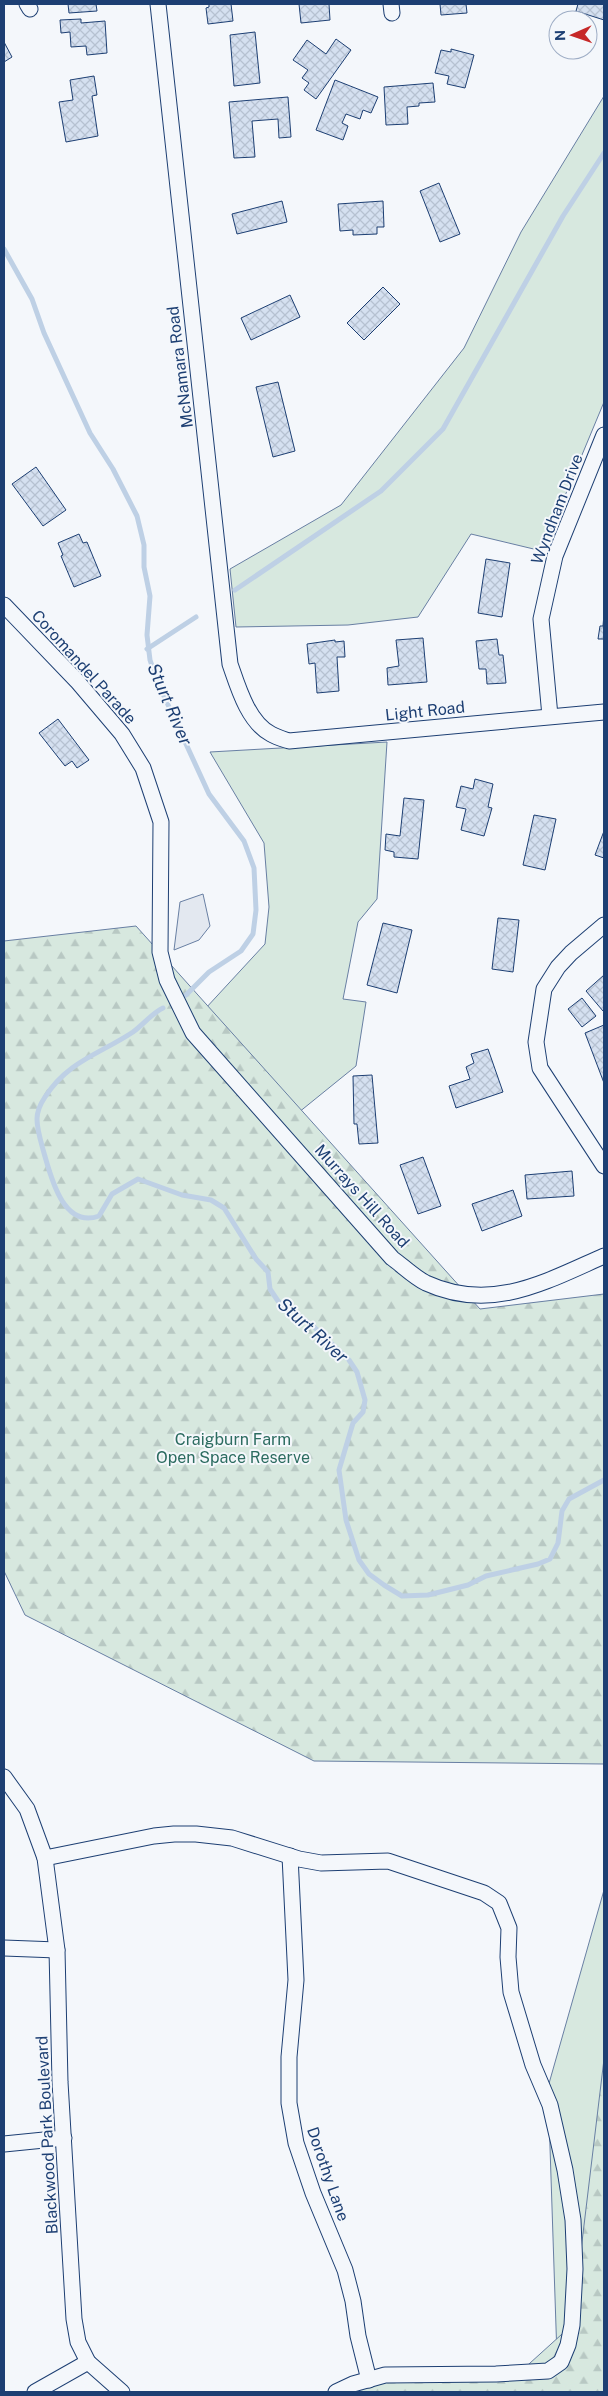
<svg xmlns="http://www.w3.org/2000/svg" width="608" height="2396" font-family="'Public Sans',sans-serif">
  <style>
    .green { fill: #d7e8df; stroke: #687fa3 }
    .forest { fill: url(#forest-firs); stroke: #687fa3 }
    .parking { fill: #e3e8f0; stroke: #687fa3 }
    .lines { fill: none; stroke-linecap: round; stroke-linejoin: round }
    .stream { stroke: #bed0e5; stroke-width: 5 }
    .building { fill: url(#building-cross-hatch); stroke: #1d3f73 }
    .minor-casing { stroke: #1d3f73; stroke-width: 17 }
    .minor { stroke: #f4f7fb; stroke-width: 15 }
    .labels { text-anchor: middle; dominant-baseline: central; stroke-width: 4; stroke-linejoin: round; paint-order: stroke }
    .street-label { font-size: 16px; fill: #1d3f73; stroke: #f4f7fb }
    .park-label { font-size: 16px; fill: #2c6c60; stroke: #f4f7fb }
    .water-label { font-size: 18px; font-style: italic; fill: #1d3f73; stroke: #f4f7fb }
  </style>
  <defs>
    <pattern id="forest-firs" width="22" height="20" patternUnits="userSpaceOnUse" patternTransform="scale(1.25)"><rect width="22" height="20" fill="#d7e8df"/><path d="M5 1l3.5 6h-7zM16 11l3.5 6h-7z" fill="#b8c8c3"/></pattern>
    <pattern id="building-cross-hatch" width="8" height="8" patternUnits="userSpaceOnUse" patternTransform="scale(1.25)"><rect width="8" height="8" fill="#d5e0f0"/><path d="M0 0l8 8M0 8l8-8" fill="none" stroke="#b6c1d1"/></pattern>
  </defs>
  <rect width="100%" height="100%" fill="#f4f7fb"/>
  <!-- green -->
  <g class="green">
    <polygon points="604,96 604,402 542,551 471,534 418,617 348,625 236,627 230,569 341,505 464,348 521,232"/>
    <polygon points="387,742 377,899 358,922 343,999 366,1002 356,1066 293,1117 205,1009 265,944 269,907 264,843 210,752"/>
    <polygon points="604,1890 604,2392 471,2392 557,2357 548,2087"/>
  </g>
  <!-- forest -->
  <g class="forest">
    <polygon points="136,926 480,1309 604,1294 604,1764 314,1761 25,1615 4,1571 4,941"/>
    <polygon points="604,2059 604,2392 332,2392 354,2384 519,2373 572,2325"/>
  </g>
  <!-- parking -->
  <polygon class="parking" points="203,894 210,926 199,940 174,950 180,902"/>
  <g class="lines">
    <!-- stream -->
    <g class="stream">
      <polyline points="4,249 32,299 44,333 90,433 113,469 137,516 144,545 144,567 150,596 147,635 150,660 158,683 209,794 244,841 254,868 256,910 253,934 241,951 209,972 186,995"/>
      <polyline points="235,590 381,491 443,429 563,216 604,153"/>
      <polyline points="147,649 196,617"/>
      <path d="M163,1008C151,1014 144,1024 133,1032C100,1054 68,1061 45,1097C41,1103 37,1112 37,1119C37,1130 41,1142 44,1153C51,1177 63,1229 99,1216L112,1194L138,1179L182,1195L211,1200L224,1208L256,1259L268,1272L270,1289L278,1301L312,1325L349,1360L357,1372L365,1400L363,1412L353,1423L339,1470L346,1520L359,1560L369,1574L384,1585L402,1596L428,1595L468,1585L486,1576L538,1564L550,1559L558,1543L562,1511L569,1499L604,1480"/>
    </g>
  </g>
  <!-- building -->
  <g class="building">
    <polygon points="68,4 96,4 97,11 69,13"/>
    <polygon points="209,4 231,4 233,21 208,24 206,8 209,7"/>
    <polygon points="299,4 329,4 330,20 301,23"/>
    <polygon points="440,4 466,4 467,13 441,15"/>
    <polygon points="578,4 604,4 604,20 576,11"/>
    <polygon points="81,19 81,23 105,21 107,53 87,55 86,46 71,47 70,32 61,33 60,20"/>
    <polygon points="255,32 260,83 234,86 230,35"/>
    <polygon points="336,39 351,50 316,99 304,90 309,83 302,78 308,70 293,60 307,40 326,54"/>
    <polygon points="4,42 12,57 4,62"/>
    <polygon points="451,49 474,55 465,88 447,84 449,76 435,73 441,50 451,52"/>
    <polygon points="94,76 97,95 92,96 98,136 66,142 59,102 73,100 70,80"/>
    <polygon points="335,80 378,97 371,113 363,110 360,119 346,114 342,123 348,126 343,140 316,130"/>
    <polygon points="433,83 435,102 419,103 419,106 407,107 408,124 386,125 384,87"/>
    <polygon points="288,97 291,137 279,138 278,119 252,121 255,157 234,158 229,102"/>
    <polygon points="439,183 460,234 440,242 420,191"/>
    <polygon points="282,201 287,222 237,234 232,214"/>
    <polygon points="383,201 384,227 377,227 377,234 353,235 353,230 340,231 338,204"/>
    <polygon points="383,287 400,304 364,340 347,323"/>
    <polygon points="290,295 300,317 251,340 241,318"/>
    <polygon points="278,382 295,451 273,457 256,387"/>
    <polygon points="36,467 66,510 43,526 12,484"/>
    <polygon points="79,534 83,543 87,542 101,576 74,587 61,556 63,555 58,543"/>
    <polygon points="486,559 510,563 502,617 478,613"/>
    <polygon points="604,614 604,639 598,639 600,626 603,626"/>
    <polygon points="423,638 427,682 388,685 387,668 399,666 396,640"/>
    <polygon points="497,639 499,655 503,655 506,683 487,684 486,669 479,669 476,641"/>
    <polygon points="335,640 335,642 344,641 345,657 337,657 339,691 317,693 315,663 309,664 307,644"/>
    <polygon points="58,719 89,760 77,768 72,761 65,766 39,733"/>
    <polygon points="475,779 493,784 488,807 492,808 484,836 461,830 466,809 456,807 461,786 473,789"/>
    <polygon points="404,798 424,800 418,859 394,857 394,852 385,850 386,834 400,836"/>
    <polygon points="534,815 556,819 545,870 523,865"/>
    <polygon points="604,831 604,858 595,855"/>
    <polygon points="498,918 519,920 513,972 492,969"/>
    <polygon points="383,923 412,930 397,993 367,985"/>
    <polygon points="604,975 604,1010 603,1011 586,991"/>
    <polygon points="582,998 596,1016 582,1027 568,1009"/>
    <polygon points="604,1025 604,1083 585,1033"/>
    <polygon points="488,1049 503,1092 456,1108 449,1086 470,1079 466,1067 474,1063 471,1054"/>
    <polygon points="372,1075 378,1143 359,1144 357,1124 354,1124 353,1076"/>
    <polygon points="423,1157 441,1206 418,1214 400,1165"/>
    <polygon points="572,1171 574,1196 527,1199 525,1175"/>
    <polygon points="513,1190 522,1216 482,1231 472,1204"/>
  </g>
  <g class="lines">
    <!-- minor casing -->
    <g class="minor-casing">
      <g id="minor">
        <polyline points="27,4 30,9"/>
        <path d="M158,4L230,664C238,687 248,722 271,734C276,737 283,739 289,741L604,712"/>
        <polyline points="391,4 392,13"/>
        <path d="M4,605L77,681L122,734L143,768L161,822L160,952L167,980L193,1033L392,1258C403,1266 414,1277 426,1283C491,1313 545,1282 604,1256"/>
        <polyline points="550,716 541,619 555,556 604,435"/>
        <polyline points="604,925 571,953 558,967 544,989 536,1042 540,1068 604,1166"/>
        <polyline points="4,1777 27,1809 45,1858 57,1950 60,2082 74,2319 78,2342 88,2362 122,2392"/>
        <polyline points="290,1856 296,1980 289,2057 289,2103 296,2143 313,2193 345,2270 353,2301 358,2336 369,2380"/>
        <polyline points="45,1858 154,1836 174,1834 196,1834 232,1838 299,1859 321,1863 388,1861 484,1893 499,1903 509,1928 508,1957 511,1992 533,2065 550,2105 565,2170 573,2220 575,2269 572,2325 568,2345 561,2362 548,2371 496,2374 385,2375 353,2384 336,2392"/>
        <polyline points="4,1948 57,1950"/>
        <polyline points="4,2144 64,2138"/>
        <polyline points="35,2392 88,2362"/>
      </g>
    </g>
    <!-- minor -->
    <use href="#minor" class="minor"/>
  </g>
  <g class="labels">
    <!-- street labels -->
    <g class="street-label">
      <text transform="translate(180 367) rotate(-97)">McNamara Road</text>
      <text transform="translate(557 509) rotate(-69)">Wyndham Drive</text>
      <text transform="translate(84 667) rotate(48)">Coromandel Parade</text>
      <text transform="translate(425 711) rotate(-6)">Light Road</text>
      <text transform="translate(362 1196) rotate(48)">Murrays Hill Road</text>
      <text transform="translate(47 2135) rotate(-93)">Blackwood Park Boulevard</text>
      <text transform="translate(328 2174) rotate(71)">Dorothy Lane</text>
    </g>
    <!-- park labels -->
    <g class="park-label">
      <text x="233" y="1439">Craigburn Farm<tspan x="233" dy="18">Open Space Reserve</tspan></text>
    </g>
    <!-- water labels -->
    <g class="water-label">
      <text transform="translate(170 704) rotate(67)">Sturt River</text>
      <text transform="translate(313 1330) rotate(42)">Sturt River</text>
    </g>
  </g>
  <!-- border -->
  <rect width="608" height="2396" fill="none" stroke="#1d3f73" stroke-width="10"/>
  <!-- north arrow -->
  <g transform="translate(573 35) rotate(268)"><circle r="24" fill="#f4f7fb" stroke="#9eadc5"/>
  <path d="M0-4L9 19L0 12L-9 19Z" fill="#c62828"/>
  <text y="-8" font-size="14" font-weight="bold" text-anchor="middle" fill="#1d3f73">N</text>
  </g>
</svg>
